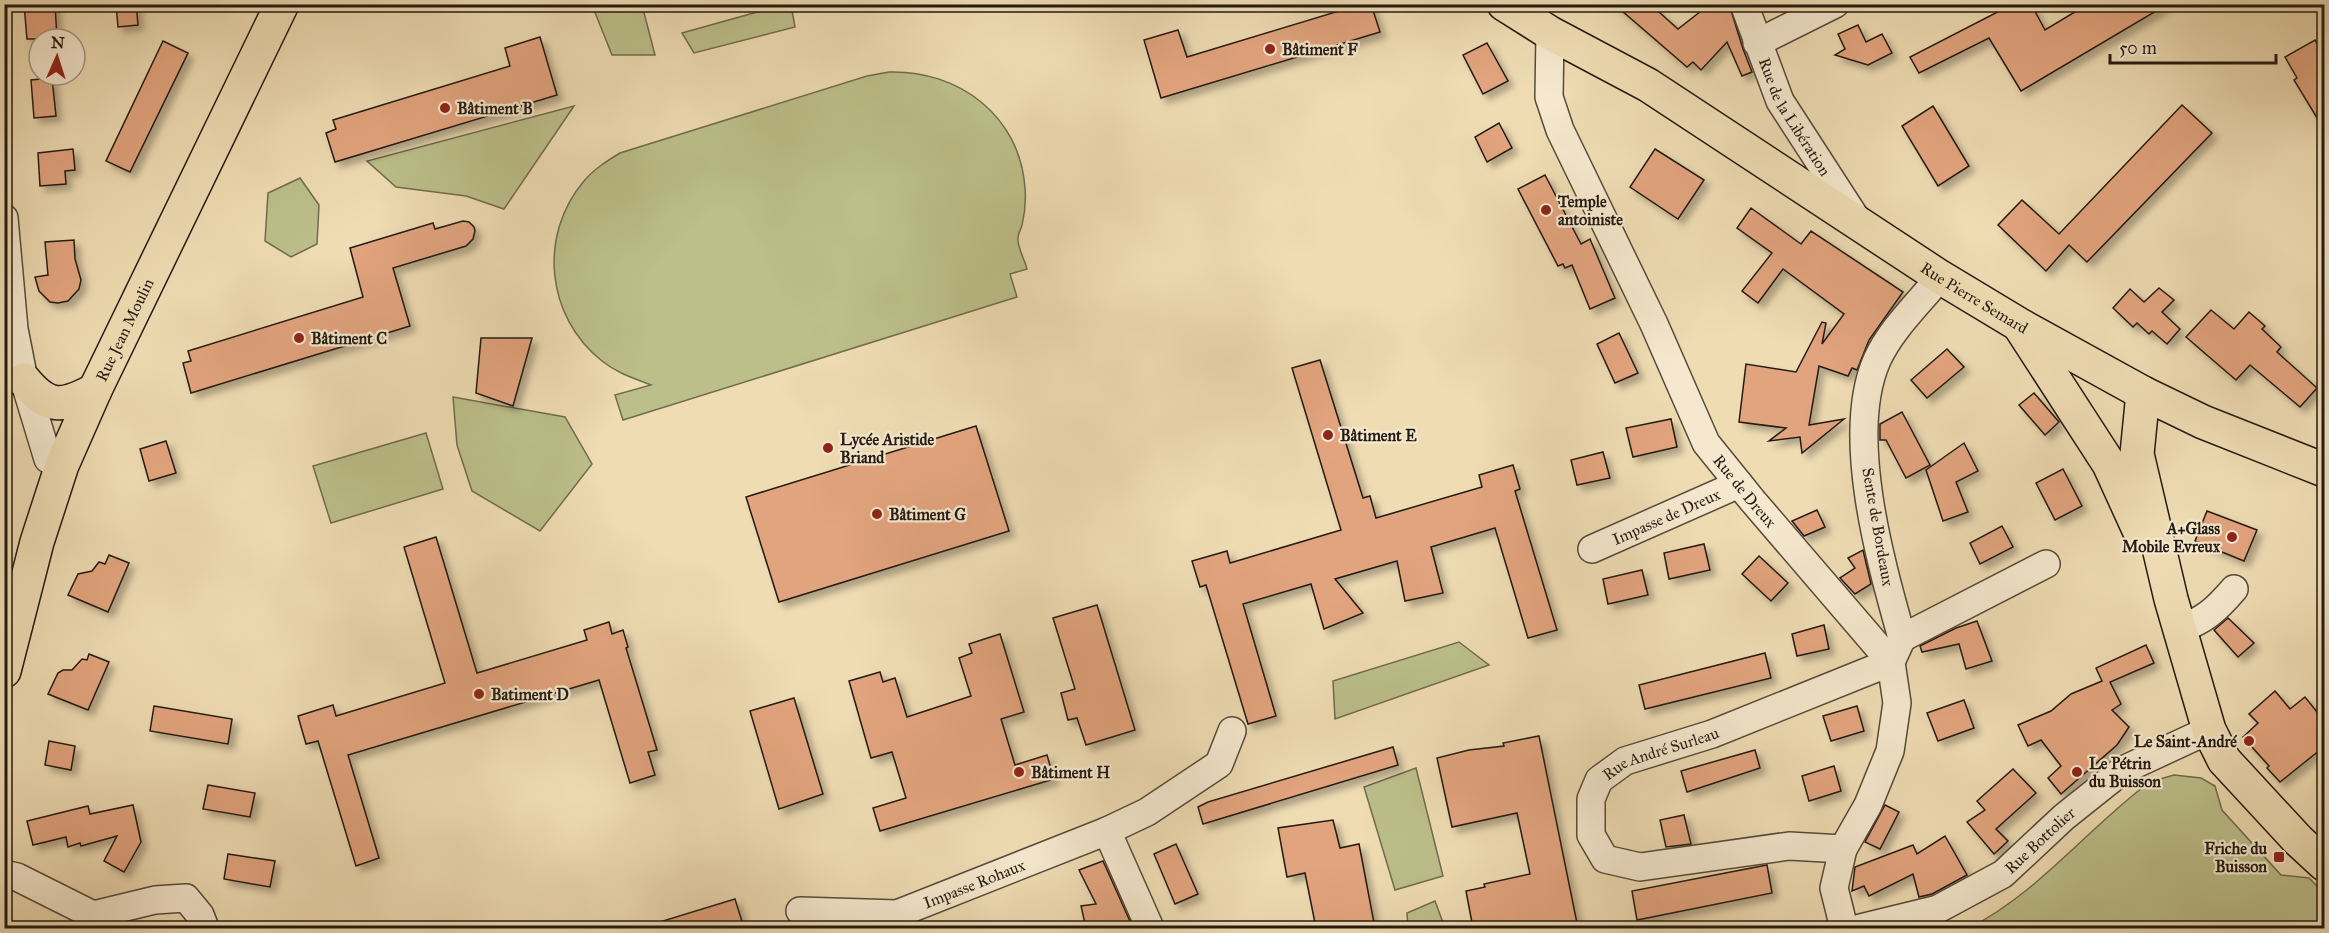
<svg xmlns="http://www.w3.org/2000/svg" width="2329" height="933" font-family="'IM FELL Great Primer',serif">
  <style>
    .green { fill: #bcbf8a; stroke: #706c4e; stroke-width: 1.5 }
    .building { fill: #e2a47e; stroke: #231a12; stroke-width: 1.5; filter: url(#shadow) }
    .lines { fill: none; stroke-linecap: round; stroke-linejoin: round }
    .minor-casing { stroke: #564a3a; stroke-width: 30 }
    .major-casing { stroke: #231a12; stroke-width: 36 }
    .minor { stroke: #f5e8ce; stroke-width: 27 }
    .major { stroke: #efdcb3; stroke-width: 33 }
    .poi-dot { fill: #8f2418; stroke: #f5e8ce; stroke-width: 2 }
    .labels { text-anchor: middle; dominant-baseline: central; stroke-width: 4.5; stroke-linejoin: round; paint-order: stroke }
    .poi-label { font-size: 16px; font-weight: bold; fill: #231a12; stroke: #f5e8ce; text-anchor: start }
    .street-label { font-size: 16px; fill: #231a12; stroke: #f5e8ce }
  </style>
  <defs>
    <filter id="shadow"><feDropShadow dx="5.5" dy="5.5" stdDeviation="3" flood-color="#0004"/></filter>
  </defs>
  <rect width="100%" height="100%" fill="#efdcb3"/>
  <filter id="stains"><feTurbulence type="fractalNoise" baseFrequency=".00333" numOctaves="4"/><feColorMatrix values="0 0 0 0 .2 0 0 0 0 .09 0 0 0 0 .02 0 0 0 .5 -.17"/></filter>
  <radialGradient id="worn" r=".72"><stop offset=".6" stop-color="#630" stop-opacity="0"/><stop offset="1" stop-color="#630" stop-opacity=".3"/></radialGradient>
  <!-- green -->
  <g class="green">
    <polygon points="786,4 791,5 795,27 694,53 682,33"/>
    <polygon points="592,5 642,5 655,55 612,55"/>
    <path d="M889,72C959,70 1020,116 1025,188C1026,200 1025,213 1022,225C1021,229 1018,234 1018,238C1017,247 1025,260 1027,269L1010,274L1017,297L623,420L615,395L651,385C633,378 617,373 602,361C546,317 538,235 584,181C594,169 607,161 620,153L867,76Z"/>
    <polygon points="574,106 504,209 466,196 396,187 367,161"/>
    <polygon points="300,178 319,205 317,244 291,257 265,241 268,193"/>
    <polygon points="453,397 565,417 592,464 540,531 472,491 457,445"/>
    <polygon points="426,433 443,489 331,523 313,466"/>
    <polygon points="1459,642 1489,665 1335,719 1333,681"/>
    <polygon points="1416,768 1443,876 1395,890 1364,787"/>
    <path d="M2174,775L2201,778L2215,786L2222,810L2281,875L2309,878L2323,892L2324,928H1969C2035,895 2084,833 2142,788L2153,781Z"/>
    <polygon points="1435,901 1445,928 1408,928 1407,913"/>
  </g>
  <!-- building -->
  <g class="building">
    <polygon points="24,4 55,4 57,39 27,39"/>
    <polygon points="116,4 136,4 138,25 118,27"/>
    <polygon points="1362,4 1371,4 1380,32 1161,98 1144,40 1178,30 1187,57"/>
    <polygon points="1614,4 1650,4 1678,29 1710,4 1729,4 1743,49 1752,72 1742,76 1727,42 1701,70 1693,62 1687,67"/>
    <polygon points="2013,4 2031,4 2045,30 2088,4 2168,4 2021,91 1989,38 1919,73 1910,57"/>
    <polygon points="1858,25 1866,42 1882,34 1892,53 1868,65 1835,55 1845,49 1838,34"/>
    <polygon points="540,37 557,95 335,162 326,133 336,129 333,120 510,66 505,48"/>
    <polygon points="2315,40 2325,56 2325,131 2294,80 2297,78 2285,57"/>
    <polygon points="163,41 188,53 130,172 106,161"/>
    <polygon points="1487,43 1508,81 1483,94 1463,55"/>
    <polygon points="52,78 56,116 34,118 31,80"/>
    <polygon points="2182,105 2212,133 2087,262 2069,245 2046,271 1998,225 2022,200 2059,234"/>
    <polygon points="1933,106 1969,166 1938,186 1902,126"/>
    <polygon points="1499,123 1512,148 1487,162 1475,137"/>
    <polygon points="73,149 75,170 65,171 66,184 40,186 38,153"/>
    <polygon points="1655,149 1704,180 1678,219 1630,187"/>
    <polygon points="1545,175 1581,244 1590,239 1615,298 1590,309 1572,265 1565,268 1563,264 1558,266 1518,189"/>
    <polygon points="1751,208 1801,244 1811,231 1903,292 1869,340 1857,370 1852,368 1848,376 1819,366 1809,425 1844,419 1802,453 1800,437 1769,441 1786,428 1739,422 1746,364 1796,372 1822,322 1826,323 1822,344 1844,314 1783,269 1758,303 1742,291 1772,253 1737,228"/>
    <polygon points="463,221 469,222 474,227 475,231 473,239 466,246 393,268 410,326 191,393 183,363 191,361 188,351 363,297 350,248 433,223 435,229"/>
    <polygon points="74,240 75,259 81,280 79,289 68,301 58,303 50,302 39,291 35,277 48,275 45,242"/>
    <polygon points="2159,288 2174,300 2162,312 2180,329 2167,344 2152,331 2149,334 2137,323 2133,327 2113,308 2130,289 2144,302"/>
    <polygon points="2211,310 2234,329 2249,312 2265,326 2262,329 2281,347 2277,352 2317,388 2300,407 2250,365 2236,380 2186,337"/>
    <polygon points="1619,333 1638,373 1615,383 1597,344"/>
    <polygon points="481,338 532,338 513,406 476,393"/>
    <polygon points="1947,349 1964,367 1927,398 1911,380"/>
    <polygon points="1320,360 1363,498 1370,496 1376,518 1482,487 1479,475 1513,465 1520,489 1515,491 1557,630 1528,638 1495,528 1431,547 1443,593 1405,601 1397,561 1335,579 1363,613 1324,629 1311,584 1243,604 1276,716 1248,724 1206,585 1200,587 1192,561 1227,551 1230,563 1341,530 1292,368"/>
    <polygon points="2034,393 2059,422 2045,435 2019,405"/>
    <polygon points="1902,412 1930,465 1906,478 1886,440 1880,440 1880,424"/>
    <polygon points="1671,419 1677,447 1633,457 1626,428"/>
    <polygon points="976,426 1009,531 779,602 746,497"/>
    <polygon points="166,441 176,473 149,481 140,449"/>
    <polygon points="1964,443 1978,471 1956,482 1968,512 1943,521 1926,470"/>
    <polygon points="1603,452 1610,478 1577,485 1571,460"/>
    <polygon points="2063,469 2082,506 2055,520 2036,483"/>
    <polygon points="1817,510 1825,527 1804,536 1792,521"/>
    <polygon points="2207,511 2257,530 2244,561 2195,541"/>
    <polygon points="2002,526 2013,547 1980,564 1970,543"/>
    <polygon points="436,537 477,673 587,640 584,630 609,622 612,634 623,630 628,647 626,648 657,750 648,752 655,775 630,783 599,680 348,755 379,858 356,866 318,741 306,744 298,716 333,705 336,716 445,683 404,547"/>
    <polygon points="1704,544 1710,570 1669,579 1664,553"/>
    <polygon points="1863,550 1871,584 1855,594 1840,578 1855,568 1848,558"/>
    <polygon points="109,555 129,563 108,612 68,595 78,574 92,571 99,562 105,564"/>
    <polygon points="1759,556 1788,583 1771,601 1742,574"/>
    <polygon points="1642,570 1648,595 1608,604 1603,579"/>
    <polygon points="1097,605 1135,730 1086,745 1077,718 1068,720 1061,693 1075,689 1053,618"/>
    <polygon points="2228,618 2254,643 2238,657 2214,630"/>
    <polygon points="1977,621 1992,661 1966,669 1959,644 1922,652 1920,646 1956,628"/>
    <polygon points="1824,625 1829,649 1797,656 1792,634"/>
    <polygon points="1000,634 1024,712 1001,719 1015,765 1047,755 1054,779 880,831 873,808 906,798 892,752 871,758 849,681 880,672 883,682 895,678 907,717 971,696 959,658 972,653 969,644"/>
    <polygon points="2146,645 2154,663 2110,682 2121,704 2112,710 2129,727 2117,745 2061,794 2048,778 2061,766 2041,740 2028,746 2018,725 2051,711 2071,694 2102,681 2096,668"/>
    <polygon points="1765,653 1771,678 1645,709 1639,685"/>
    <polygon points="89,654 109,662 88,710 48,694 58,673 63,670 72,670 82,659 87,660"/>
    <polygon points="2275,691 2290,709 2305,697 2325,722 2325,746 2280,782 2267,768 2269,766 2243,737 2258,723 2249,714"/>
    <polygon points="794,698 823,794 779,809 750,711"/>
    <polygon points="1964,700 1974,728 1938,741 1927,713"/>
    <polygon points="154,706 232,719 228,744 150,731"/>
    <polygon points="1857,706 1864,731 1831,741 1823,716"/>
    <polygon points="1539,736 1578,928 1473,928 1466,891 1485,887 1484,884 1530,874 1517,813 1452,827 1437,758 1469,750 1504,746 1503,743"/>
    <polygon points="49,741 75,746 71,770 45,765"/>
    <polygon points="1393,747 1398,765 1203,824 1198,807 1208,802"/>
    <polygon points="1755,750 1760,768 1687,792 1681,771"/>
    <polygon points="1834,766 1841,791 1809,801 1802,776"/>
    <polygon points="2013,769 2036,793 1996,829 2008,841 1994,854 1967,822 1985,810 1977,801"/>
    <polygon points="208,785 255,793 250,817 203,809"/>
    <polygon points="133,805 141,842 124,872 104,861 117,836 81,846 80,843 68,847 66,837 33,845 27,821 88,806 90,814"/>
    <polygon points="1885,805 1899,812 1880,849 1865,842"/>
    <polygon points="1684,815 1691,844 1666,847 1660,820"/>
    <polygon points="1333,820 1340,848 1359,844 1375,928 1316,928 1305,873 1287,877 1278,828"/>
    <polygon points="1945,836 1967,875 1932,894 1919,897 1913,874 1869,896 1864,886 1852,891 1855,867 1913,845 1917,854"/>
    <polygon points="1176,844 1198,894 1175,904 1154,854"/>
    <polygon points="228,854 275,861 270,887 224,879"/>
    <polygon points="1103,861 1133,928 1086,928 1081,906 1096,904 1079,870"/>
    <polygon points="1767,865 1772,893 1637,920 1632,891"/>
    <polygon points="735,899 744,928 653,928 653,924"/>
  </g>
  <g class="lines">
    <!-- minor casing -->
    <g class="minor-casing">
      <g id="minor">
        <path id="s1" d="M1744,4L1780,101L1857,220"/>
        <path id="s2" d="M1550,33L1549,97L1560,130L1654,324L1706,443L1752,500L1891,662L1897,703L1890,751L1868,805L1843,849L1834,888L1844,928"/>
        <polyline points="1757,43 1835,4"/>
        <polyline points="4,218 14,329 24,380 48,459 62,465"/>
        <path id="s3" d="M1592,549L1739,484"/>
        <path d="M2179,629C2204,621 2217,609 2234,589"/>
        <path d="M1902,638C1881,563 1844,435 1877,360C1891,329 1919,303 1940,277"/>
        <polyline points="1902,638 2046,564"/>
        <polyline points="1107,831 1147,812 1219,764 1232,731"/>
        <path id="s4" d="M1843,849L1789,846L1640,867L1605,859L1591,835V799L1599,780L1625,761L1712,734L1891,662L1902,638"/>
        <polyline points="4,874 17,877 93,915 155,900 186,898 200,915 205,928"/>
        <path id="s5" d="M800,911L897,914L1107,831L1150,928"/>
        <path id="s6" d="M1860,928L1938,909L2003,874L2064,817L2123,770L2209,730"/>
      </g>
    </g>
    <!-- major casing -->
    <g class="major-casing">
      <g id="major">
        <path id="s7" d="M1504,4L1550,33L1648,85L1940,277L2018,324L2143,393L2203,422L2324,470"/>
        <polyline points="2021,328 2109,464 2140,532"/>
        <path d="M24,380C48,409 62,408 95,390"/>
        <polyline points="2143,393 2137,454 2171,599 2209,730 2224,760 2298,840 2324,864"/>
        <path id="s8" d="M4,671L37,542L62,465L95,390L282,4"/>
      </g>
    </g>
    <!-- minor -->
    <use href="#minor" class="minor"/>
    <!-- major -->
    <use href="#major" class="major"/>
  </g>
  <!-- markers -->
  <g class="poi-dot">
    <circle cx="1270" cy="49" r="6"/>
    <circle cx="445" cy="108" r="6"/>
    <circle cx="1546" cy="210" r="6"/>
    <circle cx="299" cy="338" r="6"/>
    <circle cx="1328" cy="435" r="6"/>
    <circle cx="828" cy="448" r="6"/>
    <circle cx="877" cy="514" r="6"/>
    <circle cx="2232" cy="537" r="6"/>
    <circle cx="479" cy="694" r="6"/>
    <circle cx="2249" cy="741" r="6"/>
    <circle cx="1019" cy="772" r="6"/>
    <circle cx="2077" cy="772" r="6"/>
    <rect x="2273" y="851" width="12" height="12" rx="3"/>
  </g>
  <g class="labels">
    <!-- poi labels -->
    <g class="poi-label">
      <text x="1282" y="49">Bâtiment F</text>
      <text x="457" y="108">Bâtiment B</text>
      <text x="1558" y="201">Temple<tspan x="1558" dy="18">antoiniste</tspan></text>
      <text x="311" y="338">Bâtiment C</text>
      <text x="1340" y="435">Bâtiment E</text>
      <text x="840" y="439">Lycée Aristide<tspan x="840" dy="18">Briand</tspan></text>
      <text x="889" y="514">Bâtiment G</text>
      <text x="2220" y="528" text-anchor="end">A+Glass<tspan x="2220" dy="18">Mobile Evreux</tspan></text>
      <text x="491" y="694">Batiment D</text>
      <text x="2237" y="741" text-anchor="end">Le Saint-André</text>
      <text x="2089" y="763">Le Pétrin<tspan x="2089" dy="18">du Buisson</tspan></text>
      <text x="1031" y="772">Bâtiment H</text>
      <text x="2267" y="848" text-anchor="end">Friche du<tspan x="2267" dy="18">Buisson</tspan></text>
    </g>
    <!-- street labels -->
    <g class="street-label">
      <text stroke="none"><textPath href="#s1" startOffset="124">Rue de la Libération</textPath></text>
      <text stroke="none"><textPath href="#s7" startOffset="555">Rue Pierre Semard</textPath></text>
      <text stroke="none"><textPath href="#s8" startOffset="363">Rue Jean Moulin</textPath></text>
      <text stroke="none"><textPath href="#s2" startOffset="506">Rue de Dreux</textPath></text>
      <text stroke="none"><textPath href="#s3" startOffset="81">Impasse de Dreux</textPath></text>
      <text transform="translate(1878 527) rotate(80)">Sente de Bordeaux</text>
      <text stroke="none"><textPath href="#s4" startOffset="393">Rue André Surleau</textPath></text>
      <text stroke="none"><textPath href="#s6" startOffset="204">Rue Bottolier</textPath></text>
      <text stroke="none"><textPath href="#s5" startOffset="180">Impasse Rohaux</textPath></text>
    </g>
  </g>
  <!-- margin -->
  <rect width="2329" height="933" fill="none" stroke="#efdcb3" stroke-width="24"/>
  <rect x="6" y="6" width="2317" height="921" fill="none" stroke="#231a12" stroke-width="3"/>
  <rect x="12" y="12" width="2305" height="909" fill="none" stroke="#231a12" stroke-width="1.5"/>
  <!-- north arrow -->
  <g transform="translate(57 57) rotate(3)"><circle r="28" fill="#f5e8ce" stroke="#a19683" stroke-width="1.5"/>
  <path d="M0-4.5L10 22L0 15L-10 22Z" fill="#8f2418"/>
  <text y="-9" font-size="16" font-weight="bold" text-anchor="middle" fill="#231a12">N</text>
  </g>
  <!-- scale -->
  <path d="M2110 54v9h166v-9" fill="none" stroke="#231a12" stroke-width="3"/>
  <text x="2119" y="54" font-size="18" fill="#231a12" stroke="#f5e8ce" stroke-width="4.5" paint-order="stroke">50 m</text>
  <rect width="100%" height="100%" filter="url(#stains)"/>
  <rect width="100%" height="100%" fill="url(#worn)"/>
</svg>
